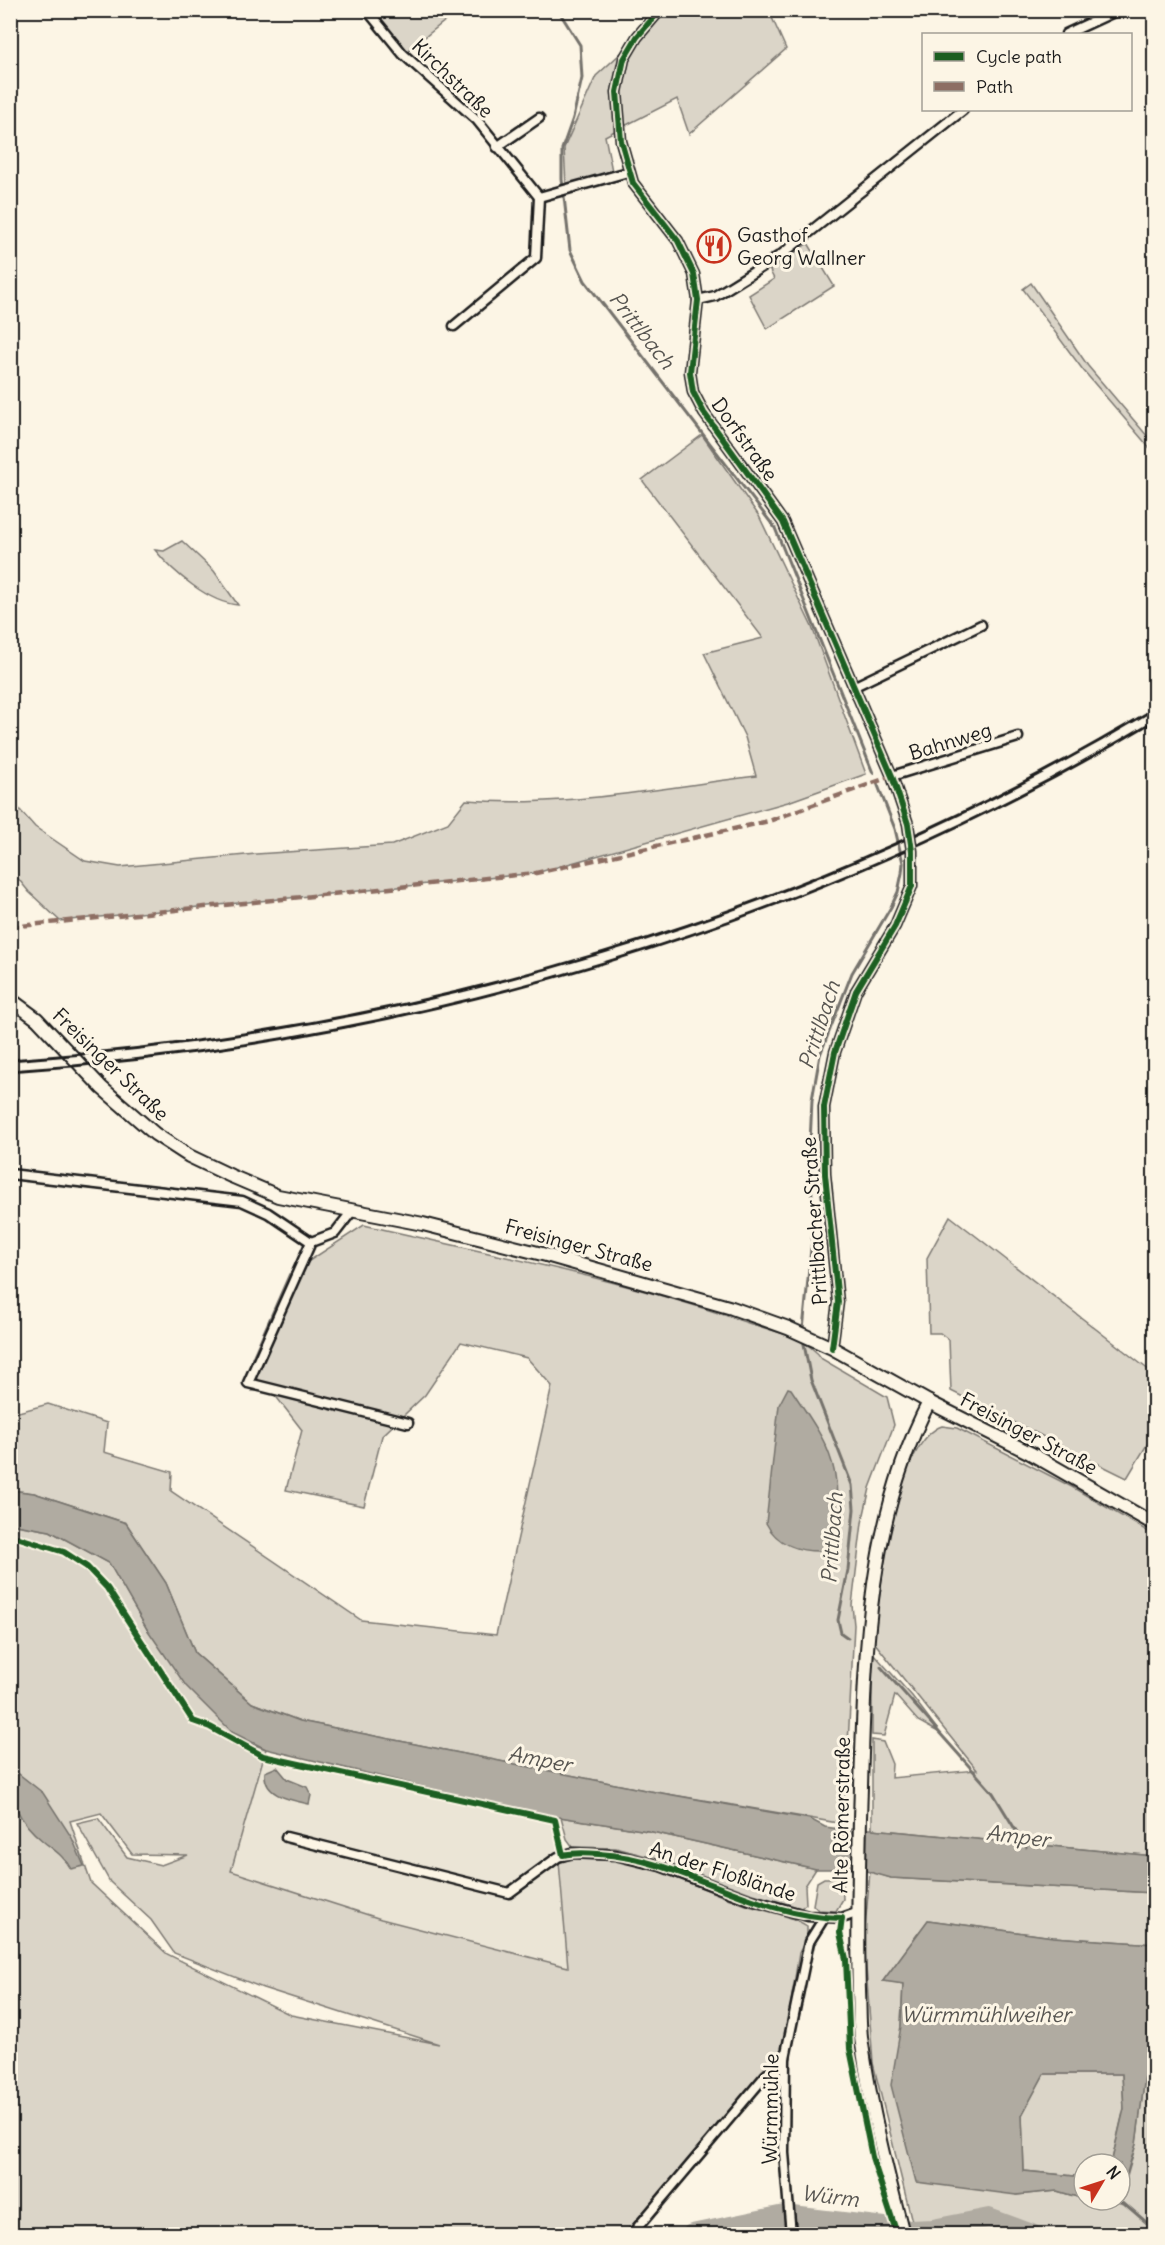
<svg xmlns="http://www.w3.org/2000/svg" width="1165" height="2245" font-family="Delius,sans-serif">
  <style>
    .built { fill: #ebe5d6 }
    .green { fill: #dbd5c8; stroke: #7c7872; stroke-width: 1.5; fill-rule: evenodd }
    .water { fill: #b0aba1; stroke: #75726c; stroke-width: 1.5 }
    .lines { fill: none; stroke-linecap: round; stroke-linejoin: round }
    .stream { stroke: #75726c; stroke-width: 3 }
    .river { stroke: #b0aba1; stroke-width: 20 }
    .minor-casing { stroke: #1c1c1c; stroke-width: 13 }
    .secondary-casing { stroke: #1c1c1c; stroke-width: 16 }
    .minor { stroke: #fcf5e5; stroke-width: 8 }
    .secondary { stroke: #fcf5e5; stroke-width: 12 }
    .rail { stroke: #1c1c1c; stroke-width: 3 }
    .quiet { stroke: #8d6e63; stroke-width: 4.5; stroke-dasharray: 9 4.5; stroke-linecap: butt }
    .cycleway-casing { stroke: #fcf5e5; stroke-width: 10 }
    .cycleway { stroke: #1b5e20; stroke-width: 6 }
    .labels { text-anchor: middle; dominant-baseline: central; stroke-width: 6; stroke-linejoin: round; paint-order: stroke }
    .street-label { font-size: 20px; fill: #1c1c1c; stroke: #fcf5e5 }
    .poi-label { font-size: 20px; fill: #1c1c1c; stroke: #fcf5e5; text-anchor: start }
    .water-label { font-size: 21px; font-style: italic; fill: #575551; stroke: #fcf5e5 }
  </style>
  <rect width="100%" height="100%" fill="#fcf5e5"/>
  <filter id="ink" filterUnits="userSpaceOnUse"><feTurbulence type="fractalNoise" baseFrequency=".0167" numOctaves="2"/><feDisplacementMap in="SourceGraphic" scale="12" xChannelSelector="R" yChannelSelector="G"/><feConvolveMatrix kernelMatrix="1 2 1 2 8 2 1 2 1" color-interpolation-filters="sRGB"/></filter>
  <g filter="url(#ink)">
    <!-- built -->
    <polygon class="built" points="262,1758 554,1824 568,1967 381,1919 231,1871"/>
    <!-- green -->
    <g class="green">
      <polygon points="374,10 447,10 451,16 405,53 373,14"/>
      <polygon points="667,11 769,11 786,49 689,134 677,99 605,136 612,171 566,185 564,148 596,76"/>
      <polygon points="808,243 834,286 767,329 749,295 774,279 770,271"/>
      <polygon points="1031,283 1088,366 1154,444 1154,453 1083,370 1023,289"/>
      <path d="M702,435L759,516L812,627L866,774L788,802L536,873L60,921L29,892L11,870V800L35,827L85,861L120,867L256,854L392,845L448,823L466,800C563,808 660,788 756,776L745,737L704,653L763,638L642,480Z"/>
      <path d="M182,541L214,571L238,605C209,603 173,572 155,550L164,551Z"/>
      <polygon points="950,1216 1154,1374 1154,1433 1127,1478 951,1391 949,1340 940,1333 929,1333 927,1258"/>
      <path d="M364,1225C491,1254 619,1279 742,1321C768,1330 807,1336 822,1359L887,1397L894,1425L870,1488L862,1523L852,1605L854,1625L844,1824L650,1791L300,1721L252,1703L195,1653L166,1583L126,1523L34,1493L11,1490V1414L48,1404L107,1423L104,1452L172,1472L171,1491L361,1620L496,1635L552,1386L527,1358L461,1342L425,1395L382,1436L364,1506L286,1490L302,1430L271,1390L252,1391V1358L289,1274Z"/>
      <path d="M942,1426L957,1428L1072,1487L1154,1535V1856L872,1829V1740L883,1742L892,1764L891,1778L977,1770L874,1642C879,1596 894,1443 942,1426Z"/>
      <path d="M11,1524L50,1531L109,1563L147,1629L253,1744L266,1749L231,1871L381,1919L568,1967L559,1862C624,1845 687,1885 746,1905C767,1912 789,1914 807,1926V1937L799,1953L784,2046L625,2234H11ZM101,1813L132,1854L188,1855L161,1865L127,1857L98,1818L77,1823L110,1882L151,1920L174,1953L263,1988L439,2044L291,2015L167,1954L91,1883L70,1821Z"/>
      <polygon points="872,1652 912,1696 940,1733 918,1721 895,1695 884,1736 872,1735"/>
      <polygon points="561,1817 648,1831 816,1869 805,1886 806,1904 801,1908 750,1893 661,1860 616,1848 573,1847 567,1839"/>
      <polygon points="870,1871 891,1878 1154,1893 1154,1944 1053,1937 928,1920 883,1981 903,1983 901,2026 1016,2195 1057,2191 1104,2205 1112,2200 1120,2200 1136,2144 1147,2061 1154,2038 1154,2234 915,2234 873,2063 864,1940"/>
      <polygon points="824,1878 842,1878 843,1899 836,1911 818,1910 813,1905 817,1882"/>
      <polygon points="1044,2074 1122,2074 1124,2108 1111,2164 1084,2164 1084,2177 1024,2171 1022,2115"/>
    </g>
    <!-- water -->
    <g class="water">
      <path d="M788,1388L791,1389C819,1432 844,1462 835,1516C833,1530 833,1540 824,1551C800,1552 777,1545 766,1523L779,1405Z"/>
      <polygon points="10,1490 34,1493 126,1523 166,1583 195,1653 252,1703 300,1721 650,1791 810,1819 825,1827 840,1829 872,1829 1154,1856 1154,1893 891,1878 859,1869 816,1869 648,1831 534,1813 266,1749 232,1732 186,1686 147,1629 109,1563 50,1531 11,1524"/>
      <path d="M10,1767L43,1793L72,1838L84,1866L71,1869C65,1857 54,1850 44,1842C16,1819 10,1801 10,1767Z"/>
      <path d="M277,1767L287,1779L307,1787L311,1795L309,1804C290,1800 263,1796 265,1772Z"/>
      <polygon points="928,1920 1053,1937 1154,1944 1154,2038 1147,2061 1136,2144 1120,2195 1120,2164 1111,2164 1124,2109 1122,2074 1044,2074 1022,2115 1024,2171 1084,2177 1084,2199 1057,2191 1016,2195 916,2182 891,2085 901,2026 903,1984 883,1981"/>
    </g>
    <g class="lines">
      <!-- stream -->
      <g class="stream">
        <polyline points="558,10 580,45 582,78 573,118 562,149 562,179 570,250 585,281 775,528 873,773"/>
        <polyline points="803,1330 813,1228 810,1143 812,1100 820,1055 852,973 891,907 898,892 902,873 903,863 895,829 877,783"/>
        <polyline points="803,1339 811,1380 852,1485 854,1509 848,1570 838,1620 841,1633 848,1638"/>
        <polyline points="881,1667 993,1793 1026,1847"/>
        <polyline points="1112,2200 1124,2203 1154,2229"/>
      </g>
      <!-- river -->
      <polyline class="river" points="692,2234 784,2215 910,2230 933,2229 989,2218 1032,2234"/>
      <!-- minor casing -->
      <g class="minor-casing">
        <g id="minor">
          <polyline points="367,10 403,54 477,120 539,197 628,172"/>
          <polyline points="660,10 637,37 624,59 617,92 621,141 633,183 678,241 694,274 698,300 690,372 693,392 704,413 783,522 892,776 908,824 912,851 912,886 895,926 856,991 835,1052 824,1107 825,1174 838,1302 832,1348"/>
          <polyline points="1066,34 1118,10"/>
          <polyline points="497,147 539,118"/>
          <polyline points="698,300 715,296 781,255 963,110"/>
          <polyline points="454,326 536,258 539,197"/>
          <polyline points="853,687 981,625"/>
          <polyline points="892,776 1018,737"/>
          <polyline points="10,1174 242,1201 268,1213 311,1242"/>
          <polyline points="352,1211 335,1233 311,1242 248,1383 408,1423"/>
          <polyline points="286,1837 509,1893 558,1857 572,1853 615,1855 660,1866 748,1899 808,1916 842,1918 859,1912"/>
          <polyline points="632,2234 766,2075 785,2058"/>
          <polyline points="791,2234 784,2153 785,2058 809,1942 824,1918"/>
        </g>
      </g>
      <!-- secondary casing -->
      <g class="secondary-casing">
        <g id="secondary">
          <polyline points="10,999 37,1019 102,1088 155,1134 189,1156 231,1176 278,1196 423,1224 546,1255 732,1308 788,1328 832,1348 929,1402 1030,1453 1154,1524"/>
          <path d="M903,2234C887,2172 871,2109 862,2044C859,2027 860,2008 859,1990C857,1933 859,1875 860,1818C865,1677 862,1531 929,1402"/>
        </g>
      </g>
      <!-- minor -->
      <use href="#minor" class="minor"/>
      <!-- secondary -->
      <use href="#secondary" class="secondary"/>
      <!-- rail -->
      <g class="rail">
        <path d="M10,1060C411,1033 809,917 1154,709"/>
        <path d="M10,1071C410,1044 810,927 1154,721"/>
      </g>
      <!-- quiet -->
      <polyline class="quiet" points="10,927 536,873 769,821 892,776"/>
      <!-- cycleway casing -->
      <g class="cycleway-casing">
        <g id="cycleway">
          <polyline points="660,10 637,37 624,59 617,92 621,141 633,183 678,241 694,274 698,300 690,372 693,392 704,413 783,522 892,776 908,824 912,851 912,886 895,926 856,991 835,1052 824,1107 825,1174 838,1302 832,1348"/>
          <path d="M10,1535L64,1552L87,1567L107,1588L193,1721L210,1727L263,1756L555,1820L563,1855C575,1852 587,1853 599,1854C684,1859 756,1918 842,1918L840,1933L846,1959L850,2049L872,2157L897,2234"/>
        </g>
      </g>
      <!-- cycleway -->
      <use href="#cycleway" class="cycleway"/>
    </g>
  </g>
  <!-- icons -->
  <defs>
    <g id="restaurant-ring" transform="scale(1.725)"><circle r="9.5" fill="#fcf5e5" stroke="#c8321e" stroke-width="1.5"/><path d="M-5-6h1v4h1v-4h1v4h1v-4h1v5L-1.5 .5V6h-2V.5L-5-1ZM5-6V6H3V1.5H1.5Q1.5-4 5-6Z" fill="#c8321e"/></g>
  </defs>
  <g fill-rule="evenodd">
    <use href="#restaurant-ring" x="714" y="246"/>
  </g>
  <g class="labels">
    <!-- street labels -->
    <g class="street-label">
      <text transform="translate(453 78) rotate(44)">Kirchstraße</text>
      <text transform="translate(745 439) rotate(54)">Dorfstraße</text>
      <text transform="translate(950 741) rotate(-17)">Bahnweg</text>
      <text transform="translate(111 1064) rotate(44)">Freisinger Straße</text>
      <text transform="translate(814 1221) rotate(-94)">Prittlbacher Straße</text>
      <text transform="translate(579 1245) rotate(15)">Freisinger Straße</text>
      <text transform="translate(1029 1433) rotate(28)">Freisinger Straße</text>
      <text transform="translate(841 1815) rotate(-89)">Alte Römerstraße</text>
      <text transform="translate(723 1871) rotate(18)">An der Floßlände</text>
      <text transform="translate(770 2109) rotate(-89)">Würmmühle</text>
    </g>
    <!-- poi labels -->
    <g class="poi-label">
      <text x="737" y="234">Gasthof<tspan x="737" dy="23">Georg Wallner</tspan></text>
    </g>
    <!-- water labels -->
    <g class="water-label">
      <text transform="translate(642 330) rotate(52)">Prittlbach</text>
      <text transform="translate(819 1025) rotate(-72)">Prittlbach</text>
      <text transform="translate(832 1538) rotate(-86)">Prittlbach</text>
      <text transform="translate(540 1759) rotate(11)">Amper</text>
      <text transform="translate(1018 1836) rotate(7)">Amper</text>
      <text x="986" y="2014">Würmmühlweiher</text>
      <text transform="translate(830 2196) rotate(7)">Würm</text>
    </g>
  </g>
  <!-- margin -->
  <rect width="1165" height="2245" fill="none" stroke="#fcf5e5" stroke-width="36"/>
  <rect x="18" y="18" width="1129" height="2209" fill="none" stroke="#1c1c1c" stroke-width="2" filter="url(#ink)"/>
  <!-- legend -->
  <rect x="922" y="33" width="210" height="78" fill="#fcf5e5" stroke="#a29e95" stroke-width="1.5"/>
  <rect x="934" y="52" width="30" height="9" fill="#1b5e20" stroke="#a29e95" stroke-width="1.5"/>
  <text x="976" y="63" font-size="18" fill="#1c1c1c">Cycle path</text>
  <rect x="934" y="82" width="30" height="9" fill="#8d6e63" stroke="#a29e95" stroke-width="1.5"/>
  <text x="976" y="93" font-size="18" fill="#1c1c1c">Path</text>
  <!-- north arrow -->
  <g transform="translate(1102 2182) rotate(51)"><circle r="28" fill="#fcf5e5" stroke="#a29e95" stroke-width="1.5"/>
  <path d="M0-4.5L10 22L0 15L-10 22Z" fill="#c8321e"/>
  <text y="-9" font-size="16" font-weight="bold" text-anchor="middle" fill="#1c1c1c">N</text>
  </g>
</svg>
